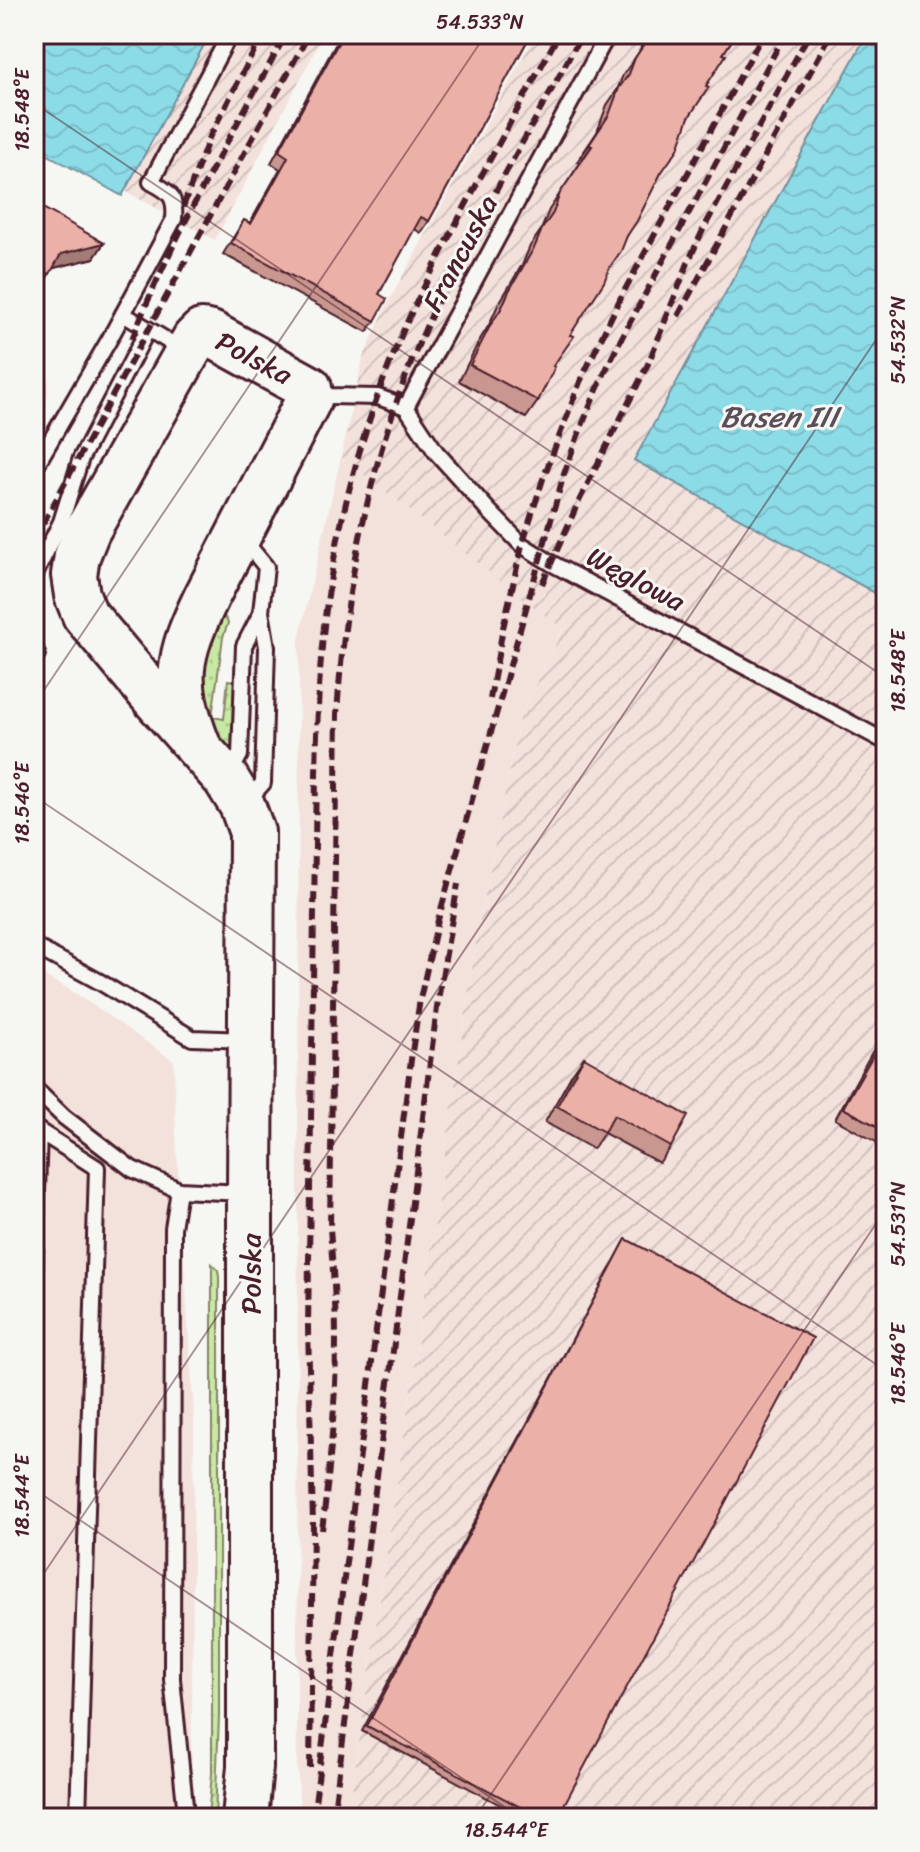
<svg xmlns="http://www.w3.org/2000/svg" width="920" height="1852" font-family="Sriracha,sans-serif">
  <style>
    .built { fill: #f3e1dc }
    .industrial { fill: url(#industrial-furrows) }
    .grass { fill: url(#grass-dots); stroke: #888467; stroke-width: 2 }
    .water { fill: url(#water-waves); stroke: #72909c; stroke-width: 2 }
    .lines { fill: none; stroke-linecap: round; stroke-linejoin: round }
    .lane-casing { stroke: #4a1f2b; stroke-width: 20 }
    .highway-casing { stroke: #4a1f2b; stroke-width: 50 }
    .lane { stroke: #f6f6f2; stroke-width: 14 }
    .highway { stroke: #f6f6f2; stroke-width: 44 }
    .rail { stroke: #4a1f2b; stroke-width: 6; stroke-dasharray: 12 6; stroke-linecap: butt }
    .wall { fill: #ca9790; stroke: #4a1f2b; stroke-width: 2 }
    .shaded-wall { fill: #a47b76; stroke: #4a1f2b; stroke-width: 2 }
    .building { fill: #ebb0a8; stroke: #4a1f2b; stroke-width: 2 }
    .ticks { fill: none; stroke: #4a1f2b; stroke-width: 2; stroke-opacity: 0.45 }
    .labels { text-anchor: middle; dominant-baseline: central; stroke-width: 6; stroke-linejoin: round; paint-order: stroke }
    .street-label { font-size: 28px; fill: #4a1f2b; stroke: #f6f6f2 }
    .water-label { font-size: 30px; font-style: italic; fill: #5a4e5a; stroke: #f6f6f2 }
    .neatline { fill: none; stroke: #4a1f2b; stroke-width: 3 }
    .ticks-label { font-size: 20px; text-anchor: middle; fill: #4a1f2b }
  </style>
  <defs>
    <pattern id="industrial-furrows" width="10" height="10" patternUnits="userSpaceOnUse" patternTransform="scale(2)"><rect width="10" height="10" fill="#f3e1dc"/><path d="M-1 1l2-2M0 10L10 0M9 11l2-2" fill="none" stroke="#d2c1bd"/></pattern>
    <pattern id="grass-dots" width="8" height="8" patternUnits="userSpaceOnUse" patternTransform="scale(2)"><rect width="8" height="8" fill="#c7e9a3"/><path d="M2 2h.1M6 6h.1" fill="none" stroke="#acc78c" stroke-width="1.8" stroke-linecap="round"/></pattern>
    <pattern id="water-waves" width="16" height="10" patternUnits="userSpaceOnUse" patternTransform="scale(2)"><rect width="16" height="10" fill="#8cdce8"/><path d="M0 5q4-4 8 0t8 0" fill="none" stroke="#7abcc7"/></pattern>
  </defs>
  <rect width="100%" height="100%" fill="#f6f6f2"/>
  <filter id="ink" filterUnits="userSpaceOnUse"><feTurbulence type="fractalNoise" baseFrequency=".0125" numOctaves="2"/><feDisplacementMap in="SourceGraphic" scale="16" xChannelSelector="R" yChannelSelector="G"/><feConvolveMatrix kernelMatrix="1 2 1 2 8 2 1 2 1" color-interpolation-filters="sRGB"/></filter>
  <g filter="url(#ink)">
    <!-- built -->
    <g class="built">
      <polygon points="34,371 49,379 44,426 34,443"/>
      <polygon points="341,457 563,628 520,716 476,941 348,1818 298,1818 300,1811 297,1760 299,639"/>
      <polygon points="34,970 72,991 174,1061 176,1136 194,1417 191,1818 34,1818"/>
    </g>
    <!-- industrial -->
    <g class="industrial">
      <polygon points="210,34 324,34 215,240 125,191"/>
      <polygon points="536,34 867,34 635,460 886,599 886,1818 348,1818 476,941 520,716 563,629 341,457 363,358 388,303"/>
    </g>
    <!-- grass -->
    <g class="grass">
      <polygon points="221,611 228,623 223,637 212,717 224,719 228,680 234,681 231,751 227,754 200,710 194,690"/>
      <polygon points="212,1264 218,1270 219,1277 219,1716 215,1818 208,1818 212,1773"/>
    </g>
    <!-- water -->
    <g class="water">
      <polygon points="34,34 210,34 122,196 34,147"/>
      <polygon points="867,34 886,34 886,599 634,460"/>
    </g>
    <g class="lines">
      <!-- lane casing -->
      <g class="lane-casing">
        <g id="lane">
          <polyline points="123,314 183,350"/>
          <polyline points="314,390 330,396 378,397 406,407"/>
          <polyline points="406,407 436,452 489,511 522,545 551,563 886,742"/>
          <polyline points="406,407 608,34"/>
          <path d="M34,469L109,340L174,219C176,196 170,192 151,182L230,34"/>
          <polyline points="243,539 266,567 261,612 267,647 263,783 246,802"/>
          <polyline points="34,576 61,522 81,458 148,329"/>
          <polyline points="34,646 37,654 34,659"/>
          <polyline points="230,773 240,755 244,646 261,613"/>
          <polyline points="34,946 100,982 192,1038 248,1040"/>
          <polyline points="34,1088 64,1117 132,1169 179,1190 245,1193"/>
          <polyline points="39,1131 97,1168 78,1818"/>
          <polyline points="179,1190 173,1228 172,1679 185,1805 182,1818"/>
          <polyline points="34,1285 39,1131 35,1128"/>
        </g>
      </g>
      <!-- highway casing -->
      <g class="highway-casing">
        <path id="highway" d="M198,746C173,681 177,658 207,596L310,397L309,388L211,334L202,332L195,339L187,353L87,531L77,556L74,575L77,595L85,615L157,701L226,779L242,805L252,832L250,1194V1767L245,1818"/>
      </g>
      <!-- lane -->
      <use href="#lane" class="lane"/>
      <!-- highway -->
      <use href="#highway" class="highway"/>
      <!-- rail -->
      <g class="rail">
        <polyline points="183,207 209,138 263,34"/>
        <polyline points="678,316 831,34"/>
        <path d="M132,339C174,233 232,134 286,34"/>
        <polyline points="34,540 309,34"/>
        <polyline points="542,584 578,503 648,364 690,258 704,228 809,34"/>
        <polyline points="490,699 503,628 522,545 543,479 580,382 621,297 763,34"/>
        <path d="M322,1530C330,1466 336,1402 336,1338C336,1301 332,1263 330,1226L337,714C345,590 368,468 415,353C438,296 468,242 497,189C525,137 554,86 582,34"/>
        <path d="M310,1768L313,1524L308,1328L316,774C317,722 319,669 325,617C337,523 362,428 399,341C410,313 425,286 438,259C476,183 518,109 559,34"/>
        <path d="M313,1818L412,1052L420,999L438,920L564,474C580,428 598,385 620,341L785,34"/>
        <polyline points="333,1818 438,1000 458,884"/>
      </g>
    </g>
    <!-- wall -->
    <g class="wall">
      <polygon points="341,34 531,34 429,221 421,233 414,229 379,294 375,321 367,332 223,254 244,220 250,223 280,169 271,163"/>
      <polygon points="646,34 736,34 723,54 689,117 661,173 610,267 570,335 553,366 538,401 526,418 459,381 479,341 489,325 497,307 523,263 530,246 541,230 549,210 580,163 577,162 597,132 607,105 617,90 623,75 639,52"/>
      <polygon points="34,203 104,243 94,258 53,268 40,289 34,286"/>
      <polygon points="881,1041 886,1044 886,1132 878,1143 835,1119 872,1052"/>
      <polygon points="584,1057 671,1147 659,1163 604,1133 593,1149 545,1122 572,1074"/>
      <polygon points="626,1239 557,1818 525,1818 362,1731"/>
    </g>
    <!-- shaded-wall -->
    <g class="shaded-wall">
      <polygon points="589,145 592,146 580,163 577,162"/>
      <polygon points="104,243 94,258 50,269 61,254"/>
    </g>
    <!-- building -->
    <g class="building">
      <polygon points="343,34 531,34 429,221 421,217 379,294 387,299 375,321 231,243 244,220 251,224 288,157 279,151"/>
      <polygon points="651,34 736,34 723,54 726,55 706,86 709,87 689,117 678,149 661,173 637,221 627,236 621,251 610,267 604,282 570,335 574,336 553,366 555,367 538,401 470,365 491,324 501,309 509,291 535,246 542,229 553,213 560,193 592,146 589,145 609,115 619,88 629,74 635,58"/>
      <polygon points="34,203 104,243 61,254 50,274 34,265"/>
      <polygon points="881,1041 886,1044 886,1131 843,1108"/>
      <polygon points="584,1057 688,1116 671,1147 614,1115 604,1132 557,1106"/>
      <polygon points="626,1239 813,1338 557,1818 541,1818 367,1726"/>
    </g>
  </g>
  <!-- ticks -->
  <path class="ticks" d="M34,103L886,678M34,705L486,34M34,796L886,1371M34,1489L521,1818M34,1588L886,325M475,1818L886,1209"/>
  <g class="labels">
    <!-- street labels -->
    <g class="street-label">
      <text transform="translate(460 253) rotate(-62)">Francuska</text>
      <text transform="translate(254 358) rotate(28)">Polska</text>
      <text transform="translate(636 579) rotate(28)">Węglowa</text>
      <text transform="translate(250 1274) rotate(-90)">Polska</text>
    </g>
    <!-- water labels -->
    <g class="water-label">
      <text x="779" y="417">Basen III</text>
    </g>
  </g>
  <!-- margin -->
  <rect width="920" height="1852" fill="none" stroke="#f6f6f2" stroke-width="88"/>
  <rect x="44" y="44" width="832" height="1764" class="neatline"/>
  <g class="ticks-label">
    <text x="480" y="29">54.533°N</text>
    <text transform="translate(22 110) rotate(-90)" y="7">18.548°E</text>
    <text transform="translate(898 340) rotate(-90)" y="7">54.532°N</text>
    <text transform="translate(898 671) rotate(-90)" y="7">18.548°E</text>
    <text transform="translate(22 803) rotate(-90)" y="7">18.546°E</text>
    <text transform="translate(898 1224) rotate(-90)" y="7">54.531°N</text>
    <text transform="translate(898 1364) rotate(-90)" y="7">18.546°E</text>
    <text transform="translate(22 1496) rotate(-90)" y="7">18.544°E</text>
    <text x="506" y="1837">18.544°E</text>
  </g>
</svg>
